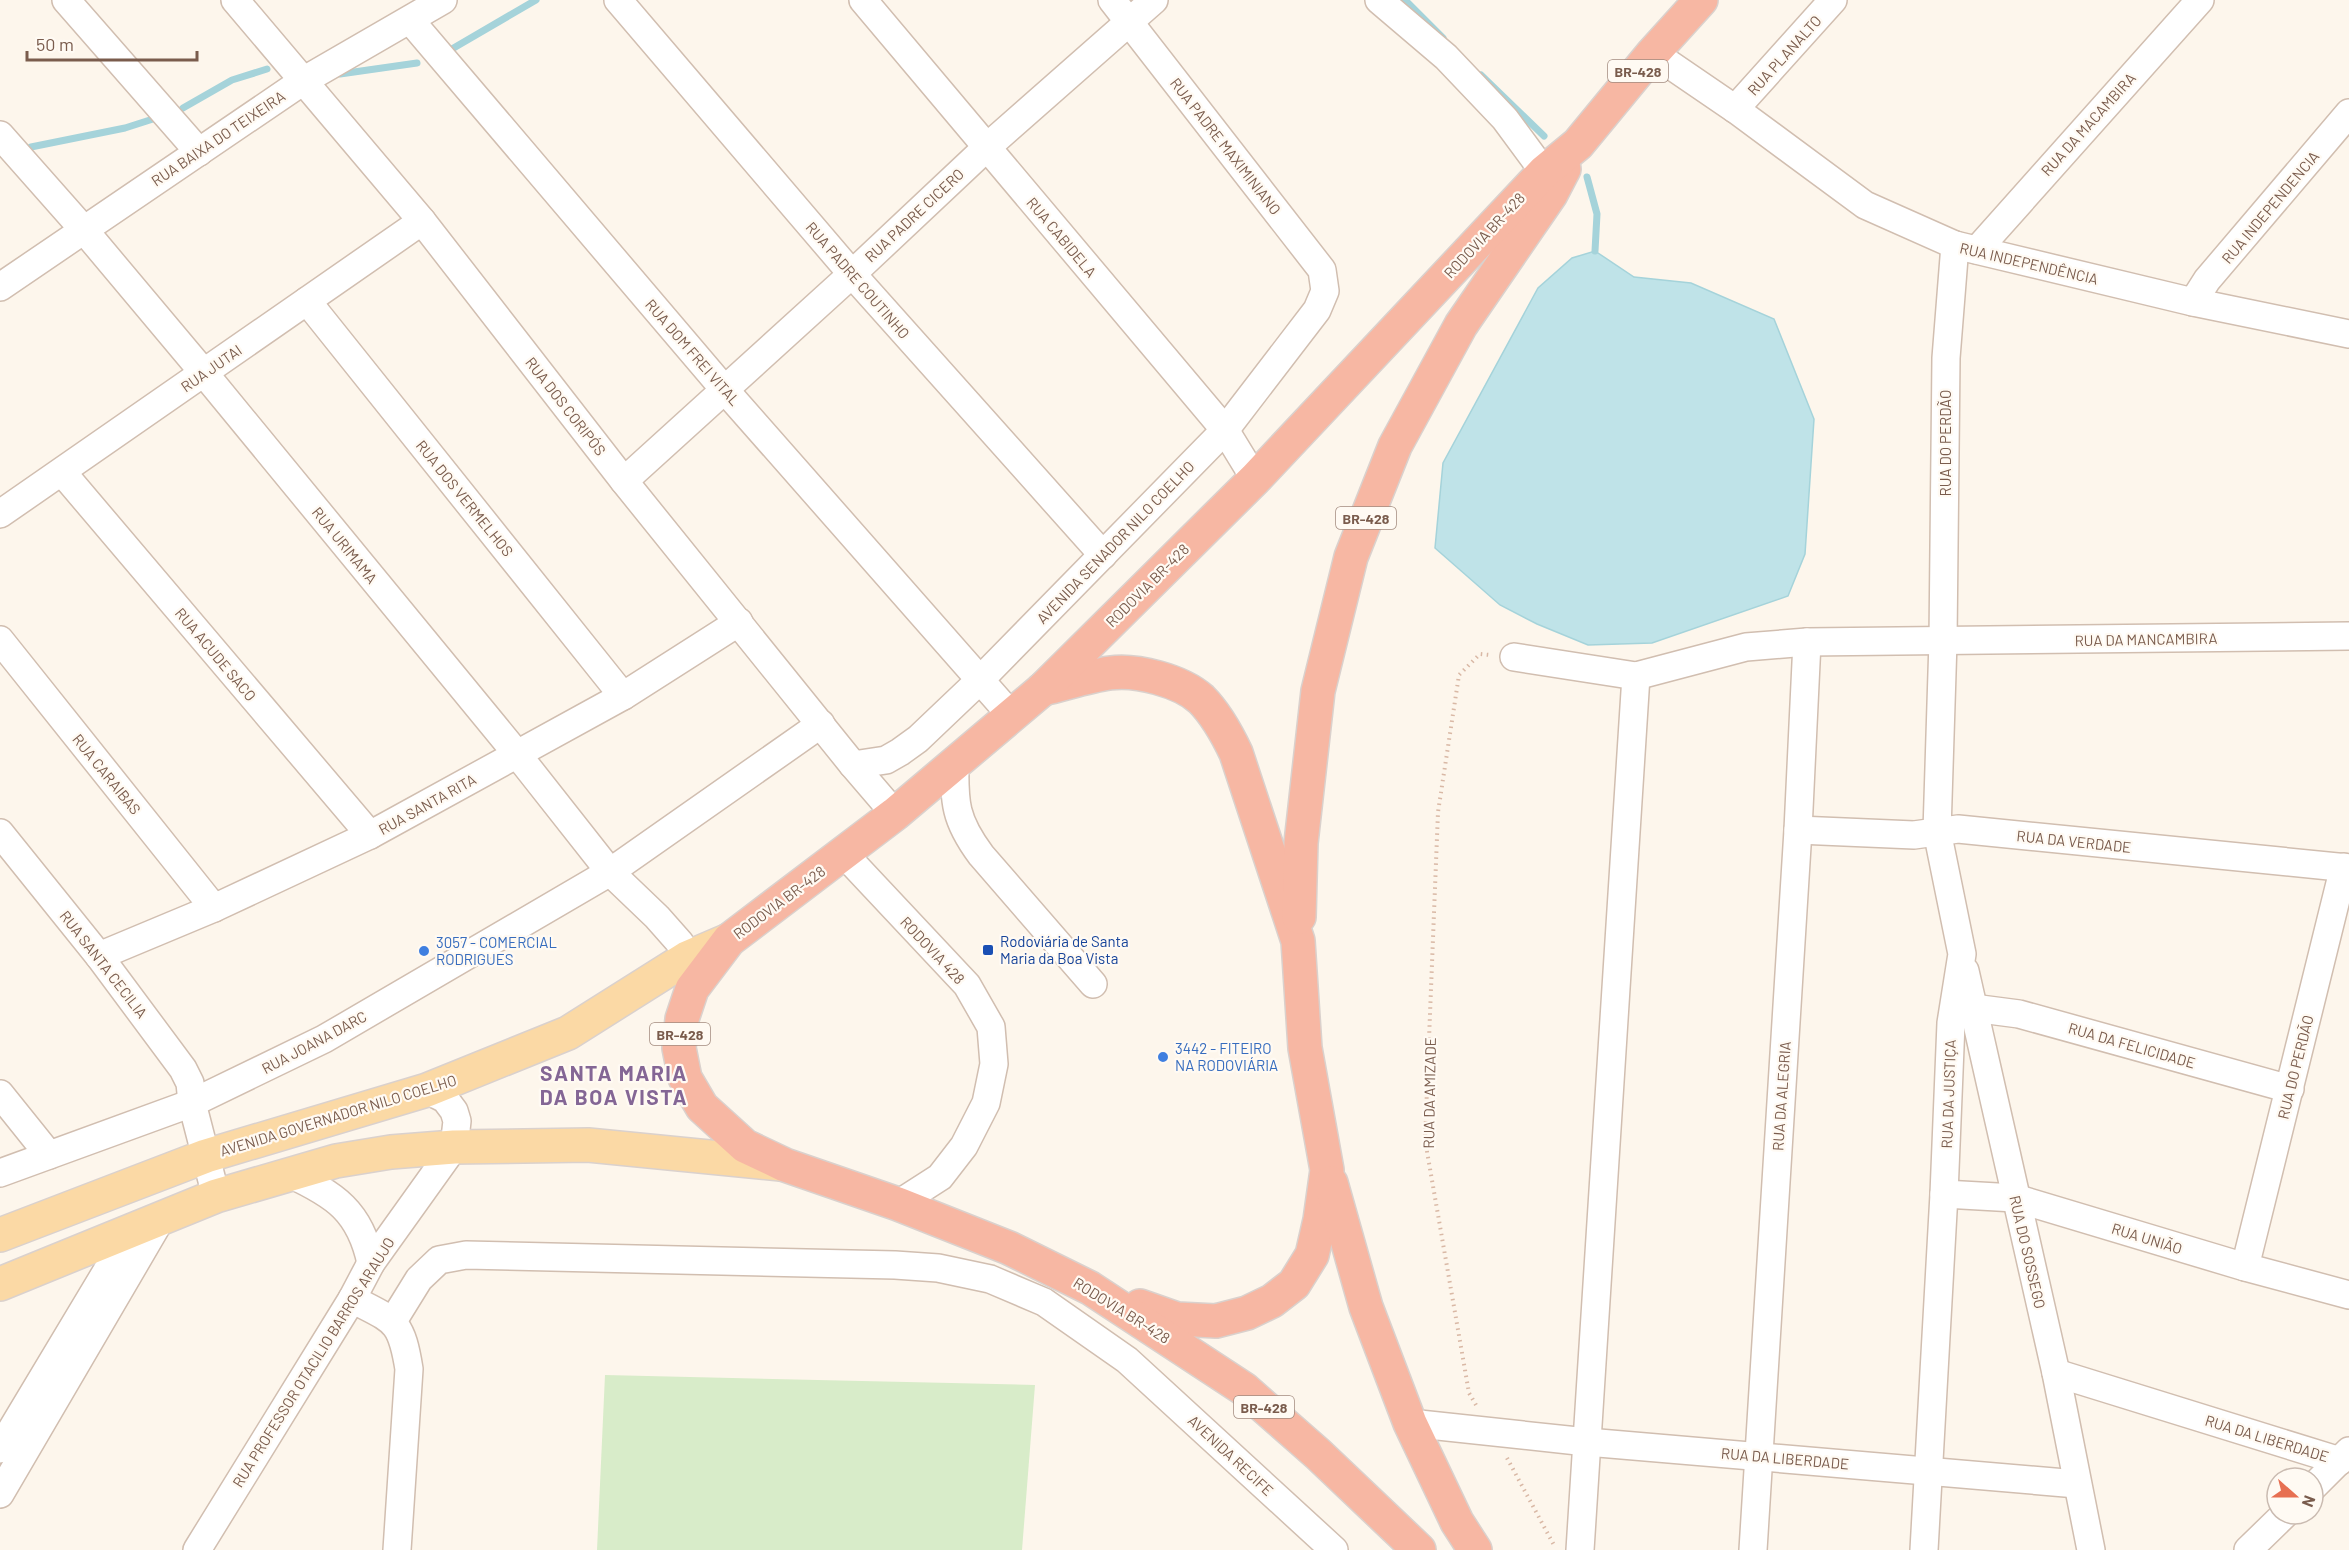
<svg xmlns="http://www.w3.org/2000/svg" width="2349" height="1550" font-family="Barlow,sans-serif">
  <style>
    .green { fill: #d8ecc9 }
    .water { fill: #bfe3e8; stroke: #a5d3da; stroke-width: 1.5 }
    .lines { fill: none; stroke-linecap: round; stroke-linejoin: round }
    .stream { stroke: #a5d3da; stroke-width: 7 }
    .minor-casing { stroke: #d1beb0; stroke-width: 30 }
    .major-casing { stroke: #dad1cd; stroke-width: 36 }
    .highway-casing { stroke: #dad1cd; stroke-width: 36 }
    .path { stroke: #d9b8a5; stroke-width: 4; stroke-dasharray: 1.5 4.5; stroke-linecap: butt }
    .minor { stroke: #fff; stroke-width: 27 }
    .major { stroke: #fbd9a5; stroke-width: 33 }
    .highway { stroke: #f7b7a3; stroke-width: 33 }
    .transit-dot { fill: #1a4fb4; stroke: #fffaf3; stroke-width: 2 }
    .shop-dot { fill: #3f7fe0; stroke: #fffaf3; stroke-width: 2 }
    .labels { text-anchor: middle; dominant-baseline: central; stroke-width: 4.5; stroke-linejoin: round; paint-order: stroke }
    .shield { fill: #fffaf3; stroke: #a28b7f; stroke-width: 1.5 }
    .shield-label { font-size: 14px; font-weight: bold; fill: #7a5c4d }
    .street-label { font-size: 15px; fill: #7a5c4d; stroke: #fffaf3 }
    .transit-label { font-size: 15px; fill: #164399; stroke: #fffaf3; text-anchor: start }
    .shop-label { font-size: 15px; fill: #366cbe; stroke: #fffaf3; text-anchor: start }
    .district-label { font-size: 21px; font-weight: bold; letter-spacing: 1.5px; fill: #846695; stroke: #fffaf3 }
  </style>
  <rect width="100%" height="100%" fill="#fdf6ec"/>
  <!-- green -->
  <polygon class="green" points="605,1375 1035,1385 1022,1550 597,1550"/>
  <!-- water -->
  <polygon class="water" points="1595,251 1634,277 1691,283 1774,319 1814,419 1805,554 1788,596 1652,643 1588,645 1537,624 1500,605 1435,548 1443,463 1538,288 1572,258"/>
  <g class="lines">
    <!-- stream -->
    <g class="stream">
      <polyline points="1405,0 1443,38"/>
      <polyline points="445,53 536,0"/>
      <polyline points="340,74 417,63"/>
      <polyline points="1481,75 1544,136"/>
      <polyline points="183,108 232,80 267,69"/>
      <polyline points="31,147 125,128 153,119"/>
      <polyline points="1587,177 1597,214 1595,251"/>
    </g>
    <!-- minor casing -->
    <g class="minor-casing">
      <g id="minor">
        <polyline points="66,0 199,152"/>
        <polyline points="235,0 422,221 624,481 853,765 895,814"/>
        <polyline points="618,0 852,274 1103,555"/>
        <polyline points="863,0 1225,430 1255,479"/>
        <polyline points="1379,0 1446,57 1505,119 1544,172"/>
        <polyline points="410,20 724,389 1011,715"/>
        <polyline points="1653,53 1735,109 1865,205 1955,245 2193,302 2349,334"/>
        <polyline points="1735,109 1833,0"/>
        <polyline points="0,135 84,230 204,373 517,754 610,872 657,917 680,943 687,958"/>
        <polyline points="1977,250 2200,0"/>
        <polyline points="0,287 303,81 443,0"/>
        <polyline points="307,301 623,696"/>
        <polyline points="2193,302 2207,280 2349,113"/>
        <polyline points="62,472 370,835"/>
        <polyline points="624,481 852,274 986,148 1154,0"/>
        <polyline points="0,514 422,221"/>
        <polyline points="0,640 214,908"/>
        <polyline points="1514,657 1636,676 1746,647 1807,642 2349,636"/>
        <path d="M955,761C954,803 955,820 981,855L1093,984"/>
        <polyline points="853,765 886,760 900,752 918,739 980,680 1225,430 1317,310 1325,291 1322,270 1112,0"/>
        <polyline points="1798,830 1914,835 1958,829 2349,868"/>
        <polyline points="0,833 99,956 183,1069 190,1083 192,1103 216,1196"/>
        <polyline points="844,854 967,985 991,1027 994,1064 986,1103 964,1146 940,1177 898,1204"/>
        <polyline points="99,956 214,908 370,835 623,696 739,622"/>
        <polyline points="1965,971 2056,1373 2091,1550"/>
        <polyline points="1973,1008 2019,1014 2290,1089"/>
        <polyline points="0,1094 49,1155"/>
        <polyline points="0,1173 192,1103 324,1039 610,872 821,724"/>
        <path d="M290,1174C335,1195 360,1211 371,1263"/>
        <polyline points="1944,1194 2015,1198 2245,1267 2349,1295"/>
        <polyline points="2245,1267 2344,867"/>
        <path d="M352,1299C394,1321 401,1319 409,1369L397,1550"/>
        <polyline points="393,1321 419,1279 439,1260 466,1255 895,1265 938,1268 990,1279 1044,1302 1127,1360 1334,1550"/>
        <polyline points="2056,1373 2340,1461"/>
        <polyline points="1410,1423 1587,1442 2077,1484"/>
        <polyline points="0,1449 132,1229"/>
        <polyline points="2313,1487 2349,1451"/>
        <polyline points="0,1494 162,1217"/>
        <polyline points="197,1550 352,1299 371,1263 454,1147 457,1121 454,1111 445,1099 427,1090"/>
        <polyline points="1580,1550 1636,676"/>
        <polyline points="1753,1550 1798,830 1807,642"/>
        <polyline points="1924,1550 1944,1194 1951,1023 1962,954 1937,831 1943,641 1946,358 1955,245"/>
        <polyline points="2248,1550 2285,1514"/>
      </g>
    </g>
    <!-- major casing -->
    <g class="major-casing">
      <g id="major">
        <polyline points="0,1235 206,1156 427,1090 568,1033 687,958 729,940"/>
        <polyline points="0,1284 216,1196 336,1161 391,1152 454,1147 588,1145 781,1164"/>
      </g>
    </g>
    <!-- highway casing -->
    <g class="highway-casing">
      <g id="highway">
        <path d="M1043,689C1065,684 1088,676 1110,673C1136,669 1181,681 1201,699C1216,714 1227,734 1236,753L1298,941L1305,1048L1327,1170L1320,1220L1312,1255L1294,1284L1272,1301L1247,1313L1216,1321L1177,1319L1140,1306"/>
        <polyline points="1299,917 1301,843 1318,691 1351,557 1395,446 1461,325 1551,194 1564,169"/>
        <polyline points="1331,1183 1366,1307 1410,1423 1457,1522 1475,1550"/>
        <polyline points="1419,1550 1318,1454 1244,1389 1090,1288 1009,1248 898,1204 785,1165 745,1146 702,1107 685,1078 679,1048 682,1019 692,989 729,940 895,814 1043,689 1255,479 1544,172 1578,144 1653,53 1701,0"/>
      </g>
    </g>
    <!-- path -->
    <g class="path">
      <polyline points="1476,1405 1469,1393 1425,1140 1438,812 1459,675 1480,654 1490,655"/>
      <polyline points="1507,1458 1555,1547"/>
    </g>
    <!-- minor -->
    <use href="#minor" class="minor"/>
    <!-- major -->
    <use href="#major" class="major"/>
    <!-- highway -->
    <use href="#highway" class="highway"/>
  </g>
  <!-- markers -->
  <rect class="transit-dot" x="982" y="944" width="12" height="12" rx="3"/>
  <g class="shop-dot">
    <circle cx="424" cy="951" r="6"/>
    <circle cx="1163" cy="1057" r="6"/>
  </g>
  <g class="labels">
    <!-- shield labels -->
    <g class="shield">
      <rect x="1608" y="60" width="60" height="22" rx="4.5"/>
      <rect x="1336" y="507" width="60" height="22" rx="4.5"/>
      <rect x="650" y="1023" width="60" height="22" rx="4.5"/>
      <rect x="1234" y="1396" width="60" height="22" rx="4.5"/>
    </g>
    <g class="shield-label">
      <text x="1638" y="71">BR-428</text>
      <text x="1366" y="518">BR-428</text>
      <text x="680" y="1034">BR-428</text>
      <text x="1264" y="1407">BR-428</text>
    </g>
    <!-- street labels -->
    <g class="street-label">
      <text transform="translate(1784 55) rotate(-48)">RUA PLANALTO</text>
      <text transform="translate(2088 124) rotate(-48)">RUA DA MACAMBIRA</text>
      <text transform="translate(218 138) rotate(-34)">RUA BAIXA DO TEIXEIRA</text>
      <text transform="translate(1226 146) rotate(52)">RUA PADRE MAXIMINIANO</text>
      <text transform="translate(2270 207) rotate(-50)">RUA INDEPENDENCIA</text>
      <text transform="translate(914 215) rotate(-43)">RUA PADRE CICERO</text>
      <text transform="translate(1484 235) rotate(-47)">RODOVIA BR-428</text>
      <text transform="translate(1062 237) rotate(50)">RUA CABIDELA</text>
      <text transform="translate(2029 263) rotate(13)">RUA INDEPENDÊNCIA</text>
      <text transform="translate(858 280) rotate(49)">RUA PADRE COUTINHO</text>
      <text transform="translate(693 352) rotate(49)">RUA DOM FREI VITAL</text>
      <text transform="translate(211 368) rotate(-35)">RUA JUTAI</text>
      <text transform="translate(566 406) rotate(52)">RUA DOS CORIPÓS</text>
      <text transform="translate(1945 443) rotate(-90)">RUA DO PERDÃO</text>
      <text transform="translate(465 498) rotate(51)">RUA DOS VERMELHOS</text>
      <text transform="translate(1115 542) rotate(-46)">AVENIDA SENADOR NILO COELHO</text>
      <text transform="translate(345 545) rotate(51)">RUA URIMAMA</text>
      <text transform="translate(1147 585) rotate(-45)">RODOVIA BR-428</text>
      <text transform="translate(2146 639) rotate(-1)">RUA DA MANCAMBIRA</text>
      <text transform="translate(216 654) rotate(50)">RUA ACUDE SACO</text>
      <text transform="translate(107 774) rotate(51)">RUA CARAIBAS</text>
      <text transform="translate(427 804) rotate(-29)">RUA SANTA RITA</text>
      <text transform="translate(2074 841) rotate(6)">RUA DA VERDADE</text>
      <text transform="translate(779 902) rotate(-37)">RODOVIA BR-428</text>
      <text transform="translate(933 950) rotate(47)">RODOVIA 428</text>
      <text transform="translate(104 964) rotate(52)">RUA SANTA CECILIA</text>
      <text transform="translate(314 1042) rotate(-28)">RUA JOANA DARC</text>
      <text transform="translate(2132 1045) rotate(16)">RUA DA FELICIDADE</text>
      <text transform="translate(2295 1067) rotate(-76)">RUA DO PERDÃO</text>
      <text transform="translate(1429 1093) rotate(-89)">RUA DA AMIZADE</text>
      <text transform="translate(1948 1094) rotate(-88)">RUA DA JUSTIÇA</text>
      <text transform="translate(1781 1096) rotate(-86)">RUA DA ALEGRIA</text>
      <text transform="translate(338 1115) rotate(-17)">AVENIDA GOVERNADOR NILO COELHO</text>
      <text transform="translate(2147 1238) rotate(17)">RUA UNIÃO</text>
      <text transform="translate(2028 1252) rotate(77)">RUA DO SOSSEGO</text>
      <text transform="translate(1122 1310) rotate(32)">RODOVIA BR-428</text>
      <text transform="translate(313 1362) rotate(-58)">RUA PROFESSOR OTACILIO BARROS ARAUJO</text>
      <text transform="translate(2267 1438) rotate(17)">RUA DA LIBERDADE</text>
      <text transform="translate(1231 1455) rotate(43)">AVENIDA RECIFE</text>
      <text transform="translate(1785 1458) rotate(5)">RUA DA LIBERDADE</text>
    </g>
    <!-- transit labels -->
    <g class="transit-label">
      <text x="1000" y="941">Rodoviária de Santa<tspan x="1000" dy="17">Maria da Boa Vista</tspan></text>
    </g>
    <!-- shop labels -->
    <g class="shop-label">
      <text x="436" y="942">3057 - COMERCIAL<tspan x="436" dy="17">RODRIGUES</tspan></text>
      <text x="1175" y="1048">3442 - FITEIRO<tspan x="1175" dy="17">NA RODOVIÁRIA</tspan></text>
    </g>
    <!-- district labels -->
    <g class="district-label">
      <text x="614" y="1072">SANTA MARIA<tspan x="614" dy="24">DA BOA VISTA</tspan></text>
    </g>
  </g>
  <!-- north arrow -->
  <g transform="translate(2295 1496) rotate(111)"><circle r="28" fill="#fffaf3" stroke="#cabbb1" stroke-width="1.5"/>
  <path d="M0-4.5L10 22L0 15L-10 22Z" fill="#e76f51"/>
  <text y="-9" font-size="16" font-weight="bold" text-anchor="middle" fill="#7a5c4d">N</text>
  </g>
  <!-- scale -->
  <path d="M27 51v9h170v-9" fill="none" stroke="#7a5c4d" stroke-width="3"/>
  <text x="36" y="51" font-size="18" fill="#7a5c4d" stroke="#fffaf3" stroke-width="4.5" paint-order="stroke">50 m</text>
</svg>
